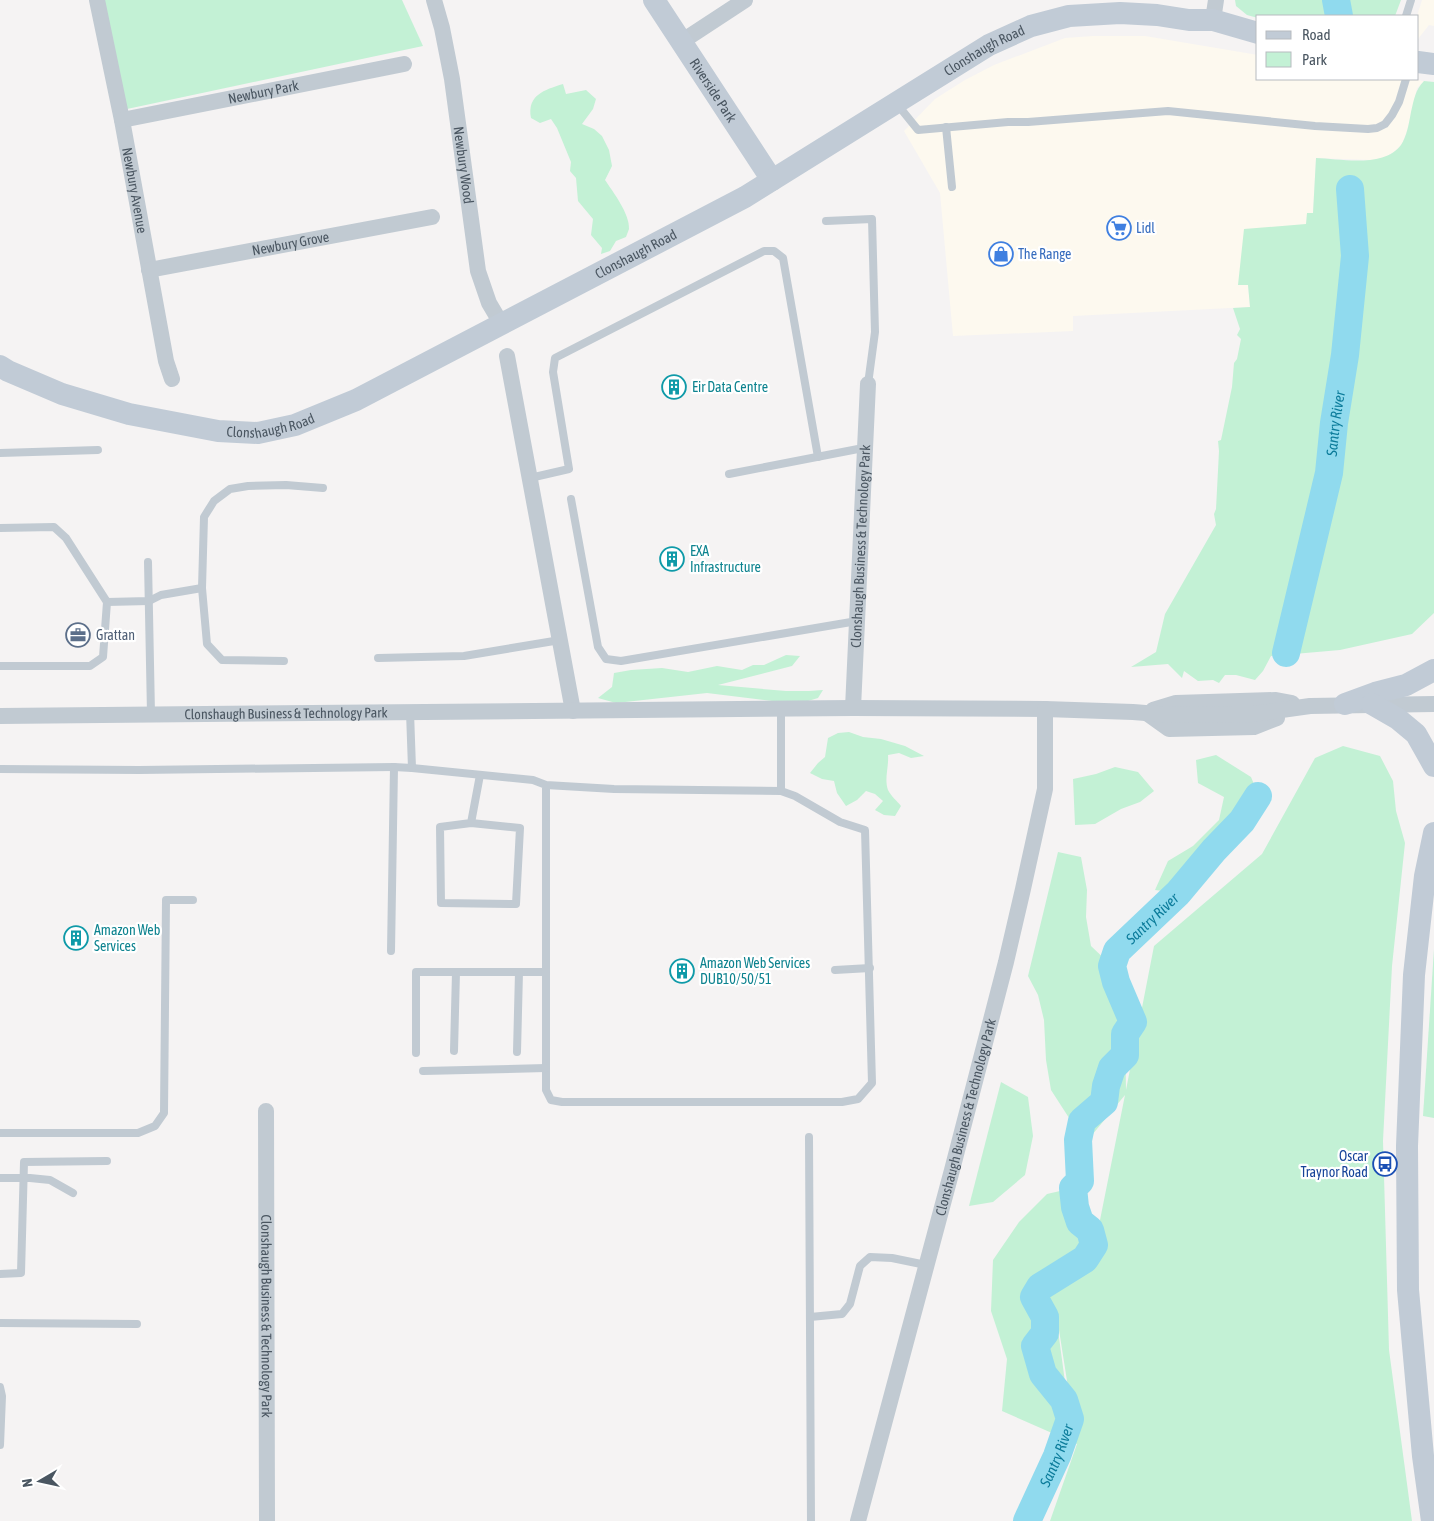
<svg xmlns="http://www.w3.org/2000/svg" width="1434" height="1521" font-family="'Asap Condensed',sans-serif">
  <style>
    .commercial { fill: #fdf9ef }
    .green { fill: #c3f1d5; fill-rule: evenodd }
    .lines { fill: none; stroke-linecap: round; stroke-linejoin: round }
    .river { stroke: #90daee; stroke-width: 28 }
    .lane { stroke: #c1cad2; stroke-width: 8 }
    .street { stroke: #c1cad2; stroke-width: 16 }
    .secondary { stroke: #c1cbd6; stroke-width: 22 }
    .labels { text-anchor: middle; dominant-baseline: central; stroke-width: 4.5; stroke-linejoin: round; paint-order: stroke }
    .street-label { font-size: 14px; fill: #4a5661; stroke: #fff }
    .shop-label { font-size: 14px; fill: #366cbe; stroke: #fff; text-anchor: start }
    .culture-label { font-size: 14px; fill: #0d838f; stroke: #fff; text-anchor: start }
    .service-label { font-size: 14px; fill: #4e5e75; stroke: #fff; text-anchor: start }
    .transit-label { font-size: 14px; fill: #164399; stroke: #fff; text-anchor: end }
    .water-label { font-size: 15px; font-style: italic; fill: #0c7c9b; stroke: #fff }
  </style>
  <rect width="100%" height="100%" fill="#f5f3f3"/>
  <!-- commercial -->
  <g class="commercial">
    <polygon points="1422,0 1434,0 1434,26 1429,25 1418,39 1417,16"/>
    <polygon points="1093,36 1145,36 1258,55 1258,79 1409,79 1424,81 1417,88 1407,131 1402,144 1394,152 1383,158 1372,160 1316,158 1313,213 1307,224 1238,285 1248,285 1250,307 1073,316 1073,331 953,336 940,193 904,131 935,99 965,80 994,65 1065,38"/>
  </g>
  <!-- green -->
  <g class="green">
    <polygon points="103,0 402,0 423,46 127,109"/>
    <polygon points="1235,0 1401,0 1395,16 1258,16 1258,18 1247,15 1236,6"/>
    <path d="M1424,81L1434,82V613L1412,634L1340,650L1271,656L1263,671L1255,680L1236,675H1225L1219,683L1213,680L1198,681L1184,671L1182,678L1168,664L1131,667L1156,652L1165,614L1216,525L1214,514L1216,509L1219,451L1218,441L1221,440L1232,387L1234,363L1237,359L1241,339L1237,335L1240,329L1233,308L1250,307L1248,285H1238L1244,229L1306,224L1307,213H1313L1316,158C1341,159 1384,168 1401,145C1407,136 1409,123 1411,112C1414,100 1415,90 1424,81Z"/>
    <path d="M563,84L566,94L586,90L596,99L593,109L582,124L594,129L602,136L609,150L612,166L605,180C613,192 630,214 629,229C628,232 627,234 626,237L616,241L610,251L601,254L602,248L591,235L593,219L578,201L576,178L570,171L571,162L557,128L551,119L540,123L531,118C527,95 544,90 563,84Z"/>
    <polygon points="786,655 800,656 792,666 718,685 786,691 809,691 823,690 818,698 798,704 707,693 616,703 598,698 612,687 614,673 631,670 662,668 688,672 717,666 742,670 753,665 764,665"/>
    <path d="M849,732L863,737L881,739L905,746L924,756L911,758L899,753L888,755C889,767 884,779 888,790C891,796 897,801 901,806L895,816L884,815L875,810L883,801L875,794L866,791L857,800L846,806L837,793L834,781L822,779L810,773L818,763L825,757L828,738L838,733Z"/>
    <path d="M1343,746L1380,756L1393,781L1396,811L1405,843L1392,966L1383,1141L1389,1350L1412,1521H1050L1077,1444L1002,1411L1007,1359L991,1311L993,1260L1019,1222L1047,1194L1073,1188L1085,1202L1090,1230L1086,1255L1096,1240L1125,1095L1092,1135L1071,1121L1051,1090L1046,1060L1044,1020L1038,995L1028,976L1058,852L1081,857L1087,890L1086,917L1091,946L1112,966L1116,982L1133,1022L1125,1035L1126,1090L1154,946L1262,854L1315,758ZM1058,1330H1059L1076,1438L1070,1419Z"/>
    <polygon points="1216,755 1251,777 1260,799 1243,836 1214,850 1178,893 1155,890 1168,861 1193,846 1219,820 1224,797 1198,783 1196,760"/>
    <polygon points="1115,767 1138,772 1154,791 1140,802 1121,809 1095,824 1075,825 1073,779 1096,774"/>
    <polygon points="1434,949 1434,1118 1423,1116"/>
    <polygon points="1001,1082 1028,1097 1033,1136 1025,1175 993,1202 969,1206"/>
  </g>
  <g class="lines">
    <!-- river -->
    <g class="river">
      <polyline points="1336,0 1339,16"/>
      <path id="s1" d="M1286,653L1329,473L1334,423L1345,355L1355,256L1350,189"/>
      <path id="s2" d="M1027,1521L1057,1456L1070,1419L1064,1400L1043,1374L1035,1346L1045,1333V1317L1034,1297L1040,1287L1085,1259L1094,1245L1090,1230L1080,1222L1075,1207L1073,1188L1080,1181L1078,1140L1082,1121L1104,1102L1106,1086L1112,1068L1125,1055V1034L1133,1022L1116,982L1112,966L1117,951L1178,893L1214,850L1242,821L1258,796"/>
    </g>
    <!-- lane -->
    <g class="lane">
      <polyline points="1406,16 1411,0"/>
      <polyline points="897,104 918,130 1008,122 1028,122 1168,111 1315,126 1368,129 1377,128 1385,124 1392,115 1399,102 1406,79"/>
      <polyline points="946,127 952,187"/>
      <polyline points="826,221 872,219 875,332 868,384"/>
      <polyline points="0,453 98,450"/>
      <polyline points="729,474 858,449 865,449"/>
      <polyline points="530,478 569,469 553,372 555,358 764,251 774,251 783,258 818,457"/>
      <polyline points="571,499 598,647 606,659 621,661 857,621"/>
      <polyline points="0,528 54,527 66,538 107,602 103,657 90,666 0,666"/>
      <polyline points="148,562 151,714"/>
      <polyline points="107,602 149,601 161,595 202,588"/>
      <polyline points="378,658 464,656 560,640"/>
      <polyline points="284,661 222,660 207,644 202,588 204,517 214,501 230,489 248,486 286,485 323,488"/>
      <polyline points="412,768 533,780 546,785 614,789 781,791 795,796 840,822 865,830 872,1083 858,1099 842,1102 562,1102 551,1100 546,1090 546,785"/>
      <polyline points="0,769 139,770 394,767"/>
      <polyline points="781,791 781,709"/>
      <polyline points="471,823 520,828 516,904 441,903 440,827 471,823 480,775"/>
      <polyline points="391,951 394,767 412,768 410,712"/>
      <polyline points="835,970 870,968"/>
      <polyline points="454,1051 456,972"/>
      <polyline points="517,1052 519,972"/>
      <polyline points="416,1053 416,972 546,972"/>
      <polyline points="423,1071 546,1068"/>
      <polyline points="0,1133 138,1133 155,1126 164,1113 166,900 193,900"/>
      <polyline points="809,1137 811,1521"/>
      <polyline points="0,1178 30,1178 50,1180 73,1193"/>
      <polyline points="0,1274 21,1273 24,1162 107,1161"/>
      <polyline points="810,1317 842,1314 850,1304 860,1266 870,1257 892,1258 926,1265"/>
      <polyline points="0,1323 137,1324"/>
      <polyline points="0,1387 2,1396 0,1445"/>
    </g>
    <!-- street -->
    <g class="street">
      <path id="s3" d="M97,0L122,120L166,361L172,379"/>
      <path id="s4" d="M434,0L442,28L452,79L478,271L489,303L502,325"/>
      <polyline points="1213,20 1216,0"/>
      <polyline points="681,42 745,0"/>
      <path id="s5" d="M122,120L404,64"/>
      <path id="s6" d="M149,270L432,217"/>
      <polyline points="507,356 573,711"/>
      <path id="s7" d="M853,708L868,384"/>
      <polyline points="1153,710 1176,703 1276,700 1292,703"/>
      <polyline points="1148,714 1169,729 1254,727 1277,718"/>
      <path id="s8" d="M0,716L853,708L1045,709L1133,712L1170,715L1253,714L1310,706L1434,704"/>
      <path id="s9" d="M266,1111L267,1521"/>
      <path id="s10" d="M858,1521L952,1170L1006,962L1023,889L1045,789V709"/>
    </g>
    <!-- secondary -->
    <g class="secondary">
      <path id="s11" d="M654,0L772,180"/>
      <polyline points="1418,62 1434,64"/>
      <path id="s12" d="M0,366L8,371L62,394L129,414L218,431L258,433L295,425L356,400L745,197L989,45L1031,26L1069,16L1120,13L1157,15L1189,20H1213L1258,33"/>
      <polyline points="1345,704 1375,693 1406,685 1434,670"/>
      <polyline points="1372,704 1398,719 1416,734 1434,766"/>
      <polyline points="1432,1521 1423,1456 1408,1290 1407,1146 1414,975 1425,876 1434,833"/>
    </g>
  </g>
  <!-- icons -->
  <defs>
    <g id="supermarket-ring" transform="scale(1.25)"><circle r="9.5" fill="#fff" stroke="#3f7fe0" stroke-width="1.5"/><path d="M-6-5.5h2.5l.6 2H6L4.5 2H-2.5L-4.4-4H-6ZM-1.5 3.2a1.3 1.3 0 1 0 .1 0ZM3 3.2a1.3 1.3 0 1 0 .1 0Z" fill="#3f7fe0"/></g>
    <g id="shop-ring" transform="scale(1.25)"><circle r="9.5" fill="#fff" stroke="#3f7fe0" stroke-width="1.5"/><path d="M-5-2.5h2.3a2.7 3.5 0 0 1 5.4 0H5L5.5 6h-11ZM-1.5-2.5h3a1.5 2.3 0 0 0-3 0Z" fill="#3f7fe0"/></g>
    <g id="building-ring" transform="scale(1.25)"><circle r="9.5" fill="#fff" stroke="#0f9aa8" stroke-width="1.5"/><path d="M-4-6H4V6H1V3H-1V6H-4ZM-2.5-4.3h1.7v1.8h-1.7ZM.8-4.3h1.7v1.8H.8ZM-2.5-1h1.7V.8h-1.7ZM.8-1h1.7V.8H.8Z" fill="#0f9aa8"/></g>
    <g id="office-ring" transform="scale(1.25)"><circle r="9.5" fill="#fff" stroke="#5c6f8a" stroke-width="1.5"/><path d="M-6-3h4V-5.5h4V-3h4V5H-6ZM-1-4.5V-3h2v-1.5ZM-6 0V1H6V0Z" fill="#5c6f8a"/></g>
    <g id="bus-ring" transform="scale(1.25)"><circle r="9.5" fill="#fff" stroke="#1a4fb4" stroke-width="1.5"/><path d="M-5-6H5V4H4V6H2V4H-2V6H-4V4H-5ZM-3.5-4V0h7V-4ZM-3.5 1.2v1.5H-2V1.2ZM2 1.2v1.5H3.5V1.2Z" fill="#1a4fb4"/></g>
  </defs>
  <g fill-rule="evenodd">
    <use href="#supermarket-ring" x="1119" y="228"/>
    <use href="#shop-ring" x="1001" y="254"/>
    <use href="#building-ring" x="674" y="387"/>
    <use href="#building-ring" x="672" y="559"/>
    <use href="#office-ring" x="78" y="635"/>
    <use href="#building-ring" x="76" y="938"/>
    <use href="#building-ring" x="682" y="971"/>
    <use href="#bus-ring" x="1385" y="1164"/>
  </g>
  <g class="labels">
    <!-- street labels -->
    <g class="street-label">
      <text stroke="none"><textPath href="#s12" startOffset="1092">Clonshaugh Road</textPath></text>
      <text stroke="none"><textPath href="#s11" startOffset="108">Riverside Park</textPath></text>
      <text stroke="none"><textPath href="#s5" startOffset="144">Newbury Park</textPath></text>
      <text stroke="none"><textPath href="#s4" startOffset="168">Newbury Wood</textPath></text>
      <text stroke="none"><textPath href="#s3" startOffset="194">Newbury Avenue</textPath></text>
      <text stroke="none"><textPath href="#s6" startOffset="144">Newbury Grove</textPath></text>
      <text stroke="none"><textPath href="#s12" startOffset="688">Clonshaugh Road</textPath></text>
      <text stroke="none"><textPath href="#s12" startOffset="282">Clonshaugh Road</textPath></text>
      <text stroke="none"><textPath href="#s7" startOffset="162">Clonshaugh Business &amp; Technology Park</textPath></text>
      <text stroke="none"><textPath href="#s8" startOffset="286">Clonshaugh Business &amp; Technology Park</textPath></text>
      <text stroke="none"><textPath href="#s10" startOffset="418">Clonshaugh Business &amp; Technology Park</textPath></text>
      <text stroke="none"><textPath href="#s9" startOffset="205">Clonshaugh Business &amp; Technology Park</textPath></text>
    </g>
    <!-- shop labels -->
    <g class="shop-label">
      <text x="1136" y="228">Lidl</text>
      <text x="1018" y="254">The Range</text>
    </g>
    <!-- culture labels -->
    <g class="culture-label">
      <text x="692" y="387">Eir Data Centre</text>
      <text x="690" y="551">EXA<tspan x="690" dy="16">Infrastructure</tspan></text>
      <text x="94" y="930">Amazon Web<tspan x="94" dy="16">Services</tspan></text>
      <text x="700" y="963">Amazon Web Services<tspan x="700" dy="16">DUB10/50/51</tspan></text>
    </g>
    <!-- service labels -->
    <g class="service-label">
      <text x="96" y="635">Grattan</text>
    </g>
    <!-- transit labels -->
    <g class="transit-label">
      <text x="1368" y="1156">Oscar<tspan x="1368" dy="16">Traynor Road</tspan></text>
    </g>
    <!-- water labels -->
    <g class="water-label">
      <text stroke="none"><textPath href="#s1" startOffset="235">Santry River</textPath></text>
      <text stroke="none"><textPath href="#s2" startOffset="705">Santry River</textPath></text>
      <text stroke="none"><textPath href="#s2" startOffset="72">Santry River</textPath></text>
    </g>
  </g>
  <!-- legend -->
  <rect x="1256" y="15" width="162" height="65" fill="#ffffff" stroke="#b7bbc0"/>
  <rect x="1266" y="31" width="25" height="8" fill="#c1cbd6" stroke="#b7bbc0"/>
  <text x="1302" y="40" font-size="15" fill="#4a5661">Road</text>
  <rect x="1266" y="52" width="25" height="15" fill="#c3f1d5" stroke="#b7bbc0"/>
  <text x="1302" y="65" font-size="15" fill="#4a5661">Park</text>
  <!-- north arrow -->
  <g transform="translate(40 1481) rotate(261)" stroke="#ffffff" stroke-width="4" paint-order="stroke">
  <path d="M0-4L9 19L0 12L-9 19Z" fill="#4a5661"/>
  <text y="-8" font-size="14" font-weight="bold" text-anchor="middle" fill="#4a5661">N</text>
  </g>
</svg>
